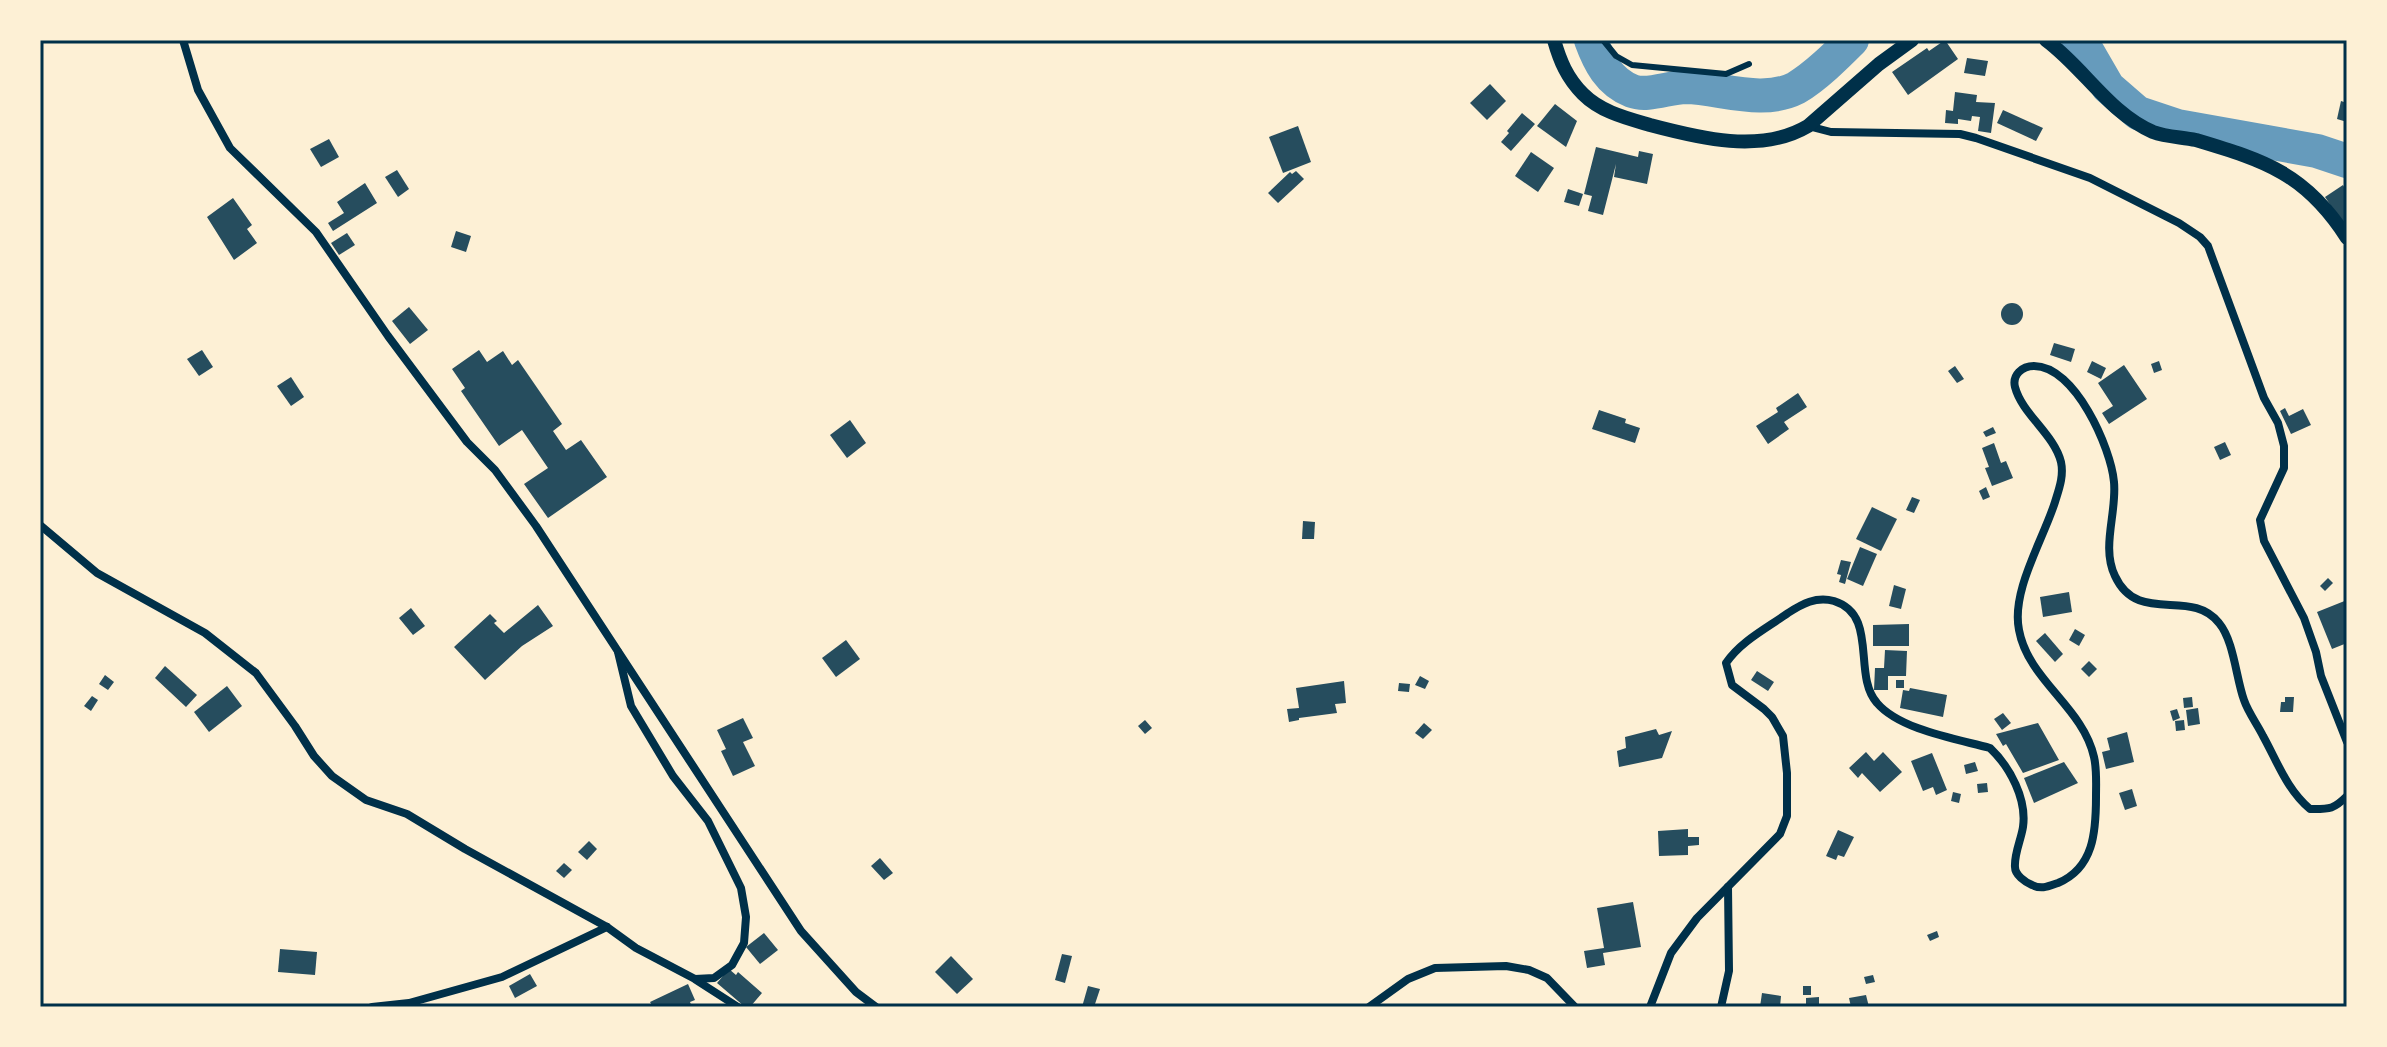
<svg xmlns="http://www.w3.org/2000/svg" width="2387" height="1047" font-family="Mulish,sans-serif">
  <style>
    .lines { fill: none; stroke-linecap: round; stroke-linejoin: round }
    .river { stroke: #669bbc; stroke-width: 34 }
    .building { fill: #264d5e }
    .service { stroke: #003049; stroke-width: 6 }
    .minor { stroke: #003049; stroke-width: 8 }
    .tertiary { stroke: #003049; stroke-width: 14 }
    .neatline { fill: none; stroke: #003049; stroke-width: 3 }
  </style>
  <rect width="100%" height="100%" fill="#fdf0d5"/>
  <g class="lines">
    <!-- river -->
    <g class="river">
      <path d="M1591,40C1599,62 1609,82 1632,91C1648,97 1669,87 1686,87C1721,88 1763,105 1796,88C1816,76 1836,56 1852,40"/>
      <polyline points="2078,40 2086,49 2108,87 2138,113 2177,126 2317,151 2347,161"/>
    </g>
  </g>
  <!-- building -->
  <g class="building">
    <polygon points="1945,40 1958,59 1908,95 1892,72 1927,48 1929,51"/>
    <polygon points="1967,58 1988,61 1985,76 1964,73"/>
    <polygon points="1490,84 1506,101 1487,120 1470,103"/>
    <polygon points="1955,92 1977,95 1976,102 1995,103 1991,133 1978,131 1980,117 1972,116 1971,121 1958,119 1958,124 1945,123 1946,110 1953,111"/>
    <polygon points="2341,101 2347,103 2347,122 2337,119"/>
    <polygon points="1555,104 1577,121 1566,147 1537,126"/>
    <polygon points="2003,110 2043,128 2036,141 1997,123"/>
    <polygon points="1522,113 1535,124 1511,151 1501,142 1509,133 1507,131"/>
    <polygon points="1298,126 1311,162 1283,173 1269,137"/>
    <polygon points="329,139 339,157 321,167 310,149"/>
    <polygon points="1596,147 1638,157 1639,151 1653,154 1647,184 1614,177 1616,164 1603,215 1588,211 1592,196 1584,194"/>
    <polygon points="1531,152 1554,168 1538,192 1515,176"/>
    <polygon points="397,170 409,189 398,197 385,177"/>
    <polygon points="1296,171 1304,179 1278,203 1268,193 1290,172 1292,174"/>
    <polygon points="365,183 377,203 333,231 328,223 344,213 337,202"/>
    <polygon points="2343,185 2347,192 2347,223 2344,225 2325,197"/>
    <polygon points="1568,189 1583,194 1579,206 1564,202"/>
    <polygon points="233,198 252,225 247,229 257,243 234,260 207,217"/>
    <polygon points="456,231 471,236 466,252 451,247"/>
    <polygon points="347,233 355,245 339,255 331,243"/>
    <circle cx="2012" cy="314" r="11"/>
    <polygon points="409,307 428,330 410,344 392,321"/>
    <polygon points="2054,343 2075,349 2071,362 2050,355"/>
    <polygon points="202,350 213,367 199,376 187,359"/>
    <polygon points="479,350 487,362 503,351 512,365 518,360 562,424 553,431 566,450 581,440 607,477 548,518 524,484 548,468 522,430 499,446 461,391 465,388 452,369"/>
    <polygon points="2092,361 2106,368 2101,379 2087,372"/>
    <polygon points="2159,361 2162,370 2154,373 2151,364"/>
    <polygon points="2124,365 2147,399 2109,424 2102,413 2113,406 2098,383"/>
    <polygon points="1955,366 1964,379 1957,383 1948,371"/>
    <polygon points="291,377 304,397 291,406 277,386"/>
    <polygon points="1798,393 1807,407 1784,422 1789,429 1768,444 1756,426 1778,412 1776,408"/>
    <polygon points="2285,408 2289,416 2303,409 2311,425 2291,434 2280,411"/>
    <polygon points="1599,410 1626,419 1625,423 1640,428 1635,443 1592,429"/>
    <polygon points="850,420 866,443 847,458 830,435"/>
    <polygon points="1993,427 1996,433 1986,437 1983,432"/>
    <polygon points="2225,442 2231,455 2220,460 2214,447"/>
    <polygon points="1994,443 2001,463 2006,461 2013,478 1992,486 1985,468 1989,467 1982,448"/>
    <polygon points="1986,487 1990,497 1983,500 1979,491"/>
    <polygon points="1912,497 1920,500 1914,513 1906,510"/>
    <polygon points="1872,507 1897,519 1881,551 1856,539"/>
    <polygon points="1303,521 1315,522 1314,539 1302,539"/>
    <polygon points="1860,547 1877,554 1863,586 1847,579"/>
    <polygon points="1841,560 1851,562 1845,584 1839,582 1841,575 1837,574"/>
    <polygon points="2328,578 2333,583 2325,591 2320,586"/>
    <polygon points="1894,585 1906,589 1901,609 1889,606"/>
    <polygon points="2069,592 2072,612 2043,617 2040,597"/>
    <polygon points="2347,600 2347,643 2332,649 2317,612"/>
    <polygon points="538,605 553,626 522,646 485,680 454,647 490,614 497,621 494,623 504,633"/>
    <polygon points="411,608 425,626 413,635 399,618"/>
    <polygon points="1909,624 1909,646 1873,646 1873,625"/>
    <polygon points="2075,629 2085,635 2079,646 2069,640"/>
    <polygon points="2045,633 2063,654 2055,662 2036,641"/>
    <polygon points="846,640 860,659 836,677 822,658"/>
    <polygon points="1885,650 1907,651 1906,676 1888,676 1888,690 1874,690 1875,668 1884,668"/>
    <polygon points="2089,661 2097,669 2089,677 2081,669"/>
    <polygon points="165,666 197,695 186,707 155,678"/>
    <polygon points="1757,671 1774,682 1768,691 1751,680"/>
    <polygon points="105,675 114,682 108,690 99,684"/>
    <polygon points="1420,676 1429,681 1425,689 1415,685"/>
    <rect x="1896" y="680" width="8" height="8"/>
    <polygon points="1344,681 1346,703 1335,704 1337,713 1299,718 1299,720 1289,722 1287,709 1299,708 1296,688"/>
    <polygon points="1399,683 1410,684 1409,692 1398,691"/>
    <polygon points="227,686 242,706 209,732 194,712"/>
    <polygon points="1910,688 1947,695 1943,717 1900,708 1903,690 1909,691"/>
    <polygon points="92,696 98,700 91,711 84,706"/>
    <polygon points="2192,697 2193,707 2184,708 2183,698"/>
    <polygon points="2285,697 2294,697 2293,712 2280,712 2281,702 2285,702"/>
    <polygon points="2198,708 2200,724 2188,726 2186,710"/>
    <polygon points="2177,709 2180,718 2173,721 2170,711"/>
    <polygon points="2003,713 2011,723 2002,730 1994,719"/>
    <polygon points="743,718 753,738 743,742 755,766 733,776 721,751 726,749 717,730"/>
    <polygon points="1145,720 1152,728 1145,734 1138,726"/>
    <polygon points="2184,720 2185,730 2176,731 2175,721"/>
    <polygon points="1424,723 1432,730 1423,739 1415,733"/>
    <polygon points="2038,723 2059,760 2023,773 2006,744 2003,746 1996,734"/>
    <polygon points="1656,729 1659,735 1672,731 1662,758 1619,767 1617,751 1626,748 1625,737"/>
    <polygon points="2127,732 2134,762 2106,769 2102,752 2110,750 2107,738"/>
    <polygon points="1866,752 1874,761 1883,752 1902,772 1880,792 1862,773 1858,778 1849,768"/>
    <polygon points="1932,753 1947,790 1936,795 1933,787 1923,791 1911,761"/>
    <polygon points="1975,762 1978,771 1966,774 1964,765"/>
    <polygon points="2064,762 2078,783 2034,803 2024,778"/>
    <polygon points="1987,783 1988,792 1978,793 1977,784"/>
    <polygon points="2132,789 2137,806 2125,810 2119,793"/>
    <polygon points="1953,792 1961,794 1959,803 1951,801"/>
    <polygon points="1688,829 1688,837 1699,837 1699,845 1688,846 1688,855 1659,856 1658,831"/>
    <polygon points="1838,830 1854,837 1844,857 1838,855 1836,860 1826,856"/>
    <polygon points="589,841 597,849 587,860 578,852"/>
    <polygon points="880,858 893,873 884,880 871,866"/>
    <polygon points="564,863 572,870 564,878 556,871"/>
    <polygon points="1633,902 1641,947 1603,953 1605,965 1587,968 1584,951 1604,948 1597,908"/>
    <polygon points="1937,931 1939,937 1930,941 1927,935"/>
    <polygon points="764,933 778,950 760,964 746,947"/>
    <polygon points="280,949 317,952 315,975 278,972"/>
    <polygon points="1062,954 1072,956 1065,983 1055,980"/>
    <polygon points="951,956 973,979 957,994 935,972"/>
    <polygon points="729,969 736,975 738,972 762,993 750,1007 745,1007 717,983"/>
    <polygon points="530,974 537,986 515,998 509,986"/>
    <polygon points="1873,975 1875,982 1866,984 1864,977"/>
    <polygon points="688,984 695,1000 690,1002 692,1007 653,1007 650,1002"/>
    <polygon points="1088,986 1100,989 1094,1007 1082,1007"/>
    <rect x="1803" y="986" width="8" height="9"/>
    <polygon points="1762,993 1781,996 1780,1007 1760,1007"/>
    <polygon points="1866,995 1869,1007 1851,1007 1849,998"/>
    <polygon points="1819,997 1819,1004 1806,1005 1806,998"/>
  </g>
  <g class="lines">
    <!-- service -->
    <polyline class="service" points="1603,40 1616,56 1632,65 1726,74 1749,64"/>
    <!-- minor -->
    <g class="minor">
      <polyline points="183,40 198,90 230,148 316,232 388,336 467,442 495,470 536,526 801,931 856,992 876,1007"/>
      <polyline points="1808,126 1831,132 1960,134 1976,138 2090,178 2179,223 2200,237 2208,246 2212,257 2264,398 2278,423 2284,446 2284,468 2260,520 2264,541 2304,618 2316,652 2321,676 2347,742"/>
      <polyline points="40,525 97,573 205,633 256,673 295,726 314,756 332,776 366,800 407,814 465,849 607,927 636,948 695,979 714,978 732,965 744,943 746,917 741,888 708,821 673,776 631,706 618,652"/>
      <polyline points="696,980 738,1007"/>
      <polyline points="372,1007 409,1003 502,977 607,927"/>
      <polyline points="1369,1007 1408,979 1435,968 1506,966 1529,970 1547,978 1575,1007"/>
      <path d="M1650,1007L1671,953L1697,918L1780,834L1787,816V773L1783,736L1772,717L1764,709L1732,685L1726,663C1741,641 1767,628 1788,613C1802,604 1816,596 1834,601C1879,615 1852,675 1877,703C1900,730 1957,739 1990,748C2010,767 2027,799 2023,827C2021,840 2014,854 2015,867C2015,875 2025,882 2032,885C2042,890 2049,886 2058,883C2094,868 2096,831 2096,797C2096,783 2097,770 2094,757C2083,707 2028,680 2019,630C2011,591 2043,540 2055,502C2059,489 2064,476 2061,462C2054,434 2022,414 2015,387C2012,375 2022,366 2034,366C2075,366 2111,448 2114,482C2117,513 2101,547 2115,576C2138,626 2191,587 2219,623C2234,641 2236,678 2244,700C2248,712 2257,724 2263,736C2277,761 2287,790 2310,809C2329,809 2333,810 2347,796"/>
      <polyline points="1721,1007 1729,971 1728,887"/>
    </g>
    <!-- tertiary -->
    <g class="tertiary">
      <path d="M1554,40C1560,61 1567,78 1583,94C1601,112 1626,118 1650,125C1699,138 1761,154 1808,126L1879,64L1912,40"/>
      <path d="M2046,40C2084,68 2109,113 2153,132C2166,137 2182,137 2196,140C2266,161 2306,174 2347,238"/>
    </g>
  </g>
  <!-- border -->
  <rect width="2387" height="1047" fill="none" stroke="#fdf0d5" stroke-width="84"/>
  <rect x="42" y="42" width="2303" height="963" class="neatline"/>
</svg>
